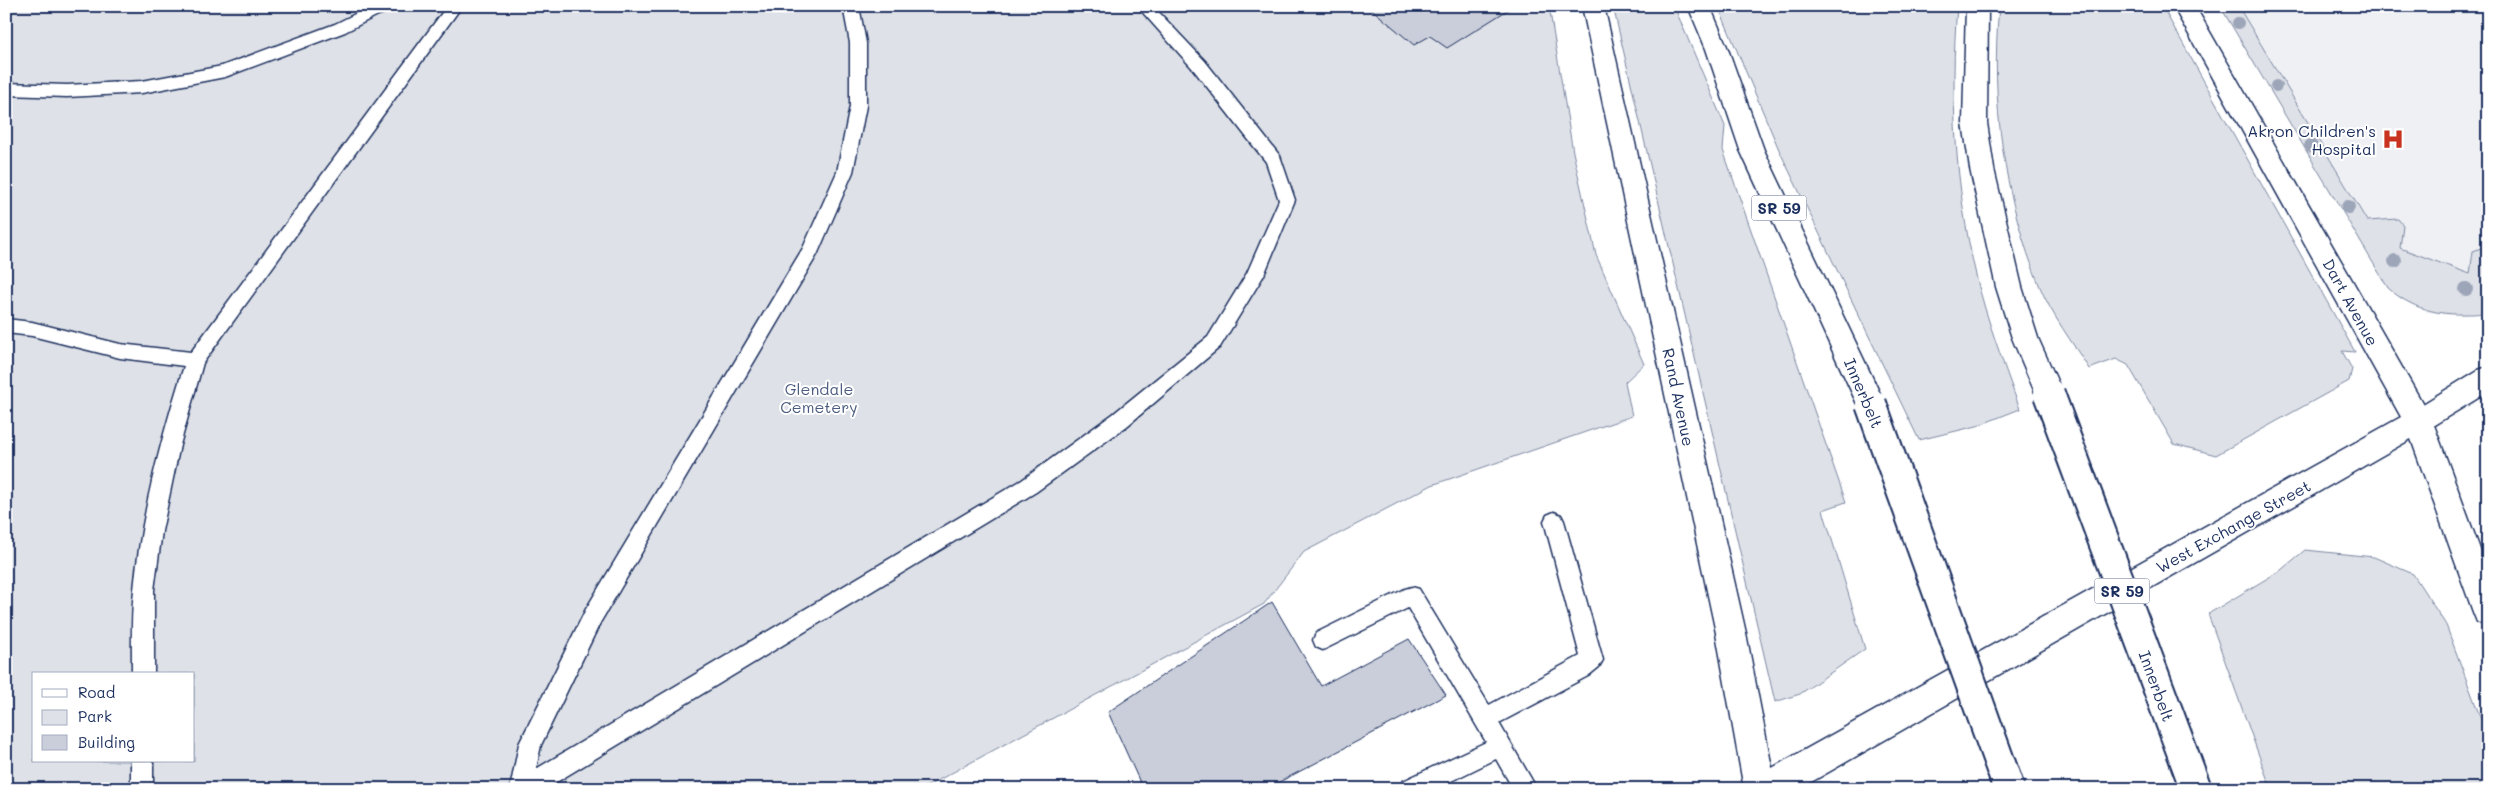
<svg xmlns="http://www.w3.org/2000/svg" width="2494" height="795" font-family="Mali,sans-serif">
  <style>
    .built { fill: #eff0f4 }
    .green { fill: #dee1e7; stroke: #7c88a2; fill-rule: evenodd }
    .building { fill: #caceda; stroke: #1b2f5e }
    .lines { fill: none; stroke-linecap: round; stroke-linejoin: round }
    .lane-casing { stroke: #1b2f5e; stroke-width: 3 }
    .primary-casing { stroke: #1b2f5e; stroke-width: 3 }
    .highway-casing { stroke: #1b2f5e; stroke-width: 3 }
    .lane { fill: #fff; fill-rule: evenodd }
    .primary { fill: #fff; fill-rule: evenodd }
    .highway { fill: #fff; fill-rule: evenodd }
    .highway-bridge-casing { stroke: #1b2f5e; stroke-width: 34; stroke-linecap: butt }
    .highway-bridge { stroke: #fff; stroke-width: 30 }
    .tree { fill: #9da5b9 }
    .labels { text-anchor: middle; dominant-baseline: central; stroke-width: 4; stroke-linejoin: round; paint-order: stroke }
    .shield { fill: #fff; stroke: #5f6d8e; stroke-width: 1 }
    .shield-label { font-size: 15px; font-weight: bold; fill: #1b2f5e }
    .poi-label { font-size: 16px; fill: #1b2f5e; stroke: #fff; text-anchor: end }
    .street-label { font-size: 16px; fill: #1b2f5e; stroke: #fff }
    .park-label { font-size: 16px; fill: #4c5c80; stroke: #fff }
  </style>
  <rect width="100%" height="100%" fill="#fff"/>
  <filter id="ink" filterUnits="userSpaceOnUse"><feTurbulence type="fractalNoise" baseFrequency=".02" numOctaves="2"/><feDisplacementMap in="SourceGraphic" scale="10" xChannelSelector="R" yChannelSelector="G"/><feConvolveMatrix kernelMatrix="1 2 1 2 8 2 1 2 1" color-interpolation-filters="sRGB"/></filter>
  <g filter="url(#ink)">
    <!-- built -->
    <polygon class="built" points="2220,6 2488,6 2488,311 2447,315 2428,312 2401,299 2388,288"/>
    <!-- green -->
    <g class="green">
      <path d="M6,6H1549L1573,152L1596,255L1644,364L1625,382L1632,416L1432,485L1304,552L1264,604L922,789H6ZM34,674H194V761H34Z"/>
      <polygon points="1613,6 1674,6 1725,126 1723,150 1846,502 1823,510 1865,649 1800,694 1775,702"/>
      <path d="M1718,6H1957C1950,96 1955,187 1976,275C1987,321 2004,365 2020,409L1977,426L1919,440L1780,152Z"/>
      <path d="M1999,6H2162L2355,352L2342,351L2352,369L2349,381L2216,455L2174,444L2128,365L2116,359L2089,369C2073,343 2051,314 2040,287C2004,198 1990,102 1999,6Z"/>
      <path d="M2220,6H2238L2367,221L2398,219L2403,225L2400,248L2470,274L2473,251L2481,248L2488,251V311C2482,314 2475,314 2468,314C2437,315 2412,309 2388,288Z"/>
      <polygon points="2305,550 2374,557 2413,574 2446,625 2488,738 2488,789 2271,789 2208,614 2281,570"/>
    </g>
    <!-- building -->
    <g class="building">
      <polygon points="1368,6 1514,6 1447,48 1430,36 1414,45"/>
      <polygon points="1272,602 1321,686 1409,639 1446,695 1266,789 1143,789 1108,712"/>
    </g>
    <g class="lines">
      <!-- lane casing -->
      <g class="lane-casing">
        <g id="lane">
          <polygon points="371,6 396,6 394,10 378,15 345,32 225,77 142,93 67,97 6,95 6,83 67,85 142,81 222,66 335,24"/>
          <path d="M447,6H462L203,363L180,445L162,531L154,590V674H132C132,646 131,618 134,590C141,514 161,439 184,366L120,358L32,336L6,333V319L32,322L120,344L191,352Z"/>
          <polygon points="843,6 859,6 866,43 866,106 853,172 817,255 600,623 541,745 536,769 1022,480 1113,414 1208,337 1247,273 1279,200 1266,162 1193,69 1137,6 1153,6 1205,61 1280,156 1295,200 1264,275 1220,347 1127,426 1036,492 545,789 510,789 519,744 586,609 803,248 837,172 850,106 850,43"/>
          <polygon points="1554,512 1561,515 1564,521 1603,660 1599,667 1588,676 1499,723 1537,789 1513,789 1496,759 1435,789 1400,789 1403,781 1486,742 1408,608 1323,650 1316,647 1313,640 1316,633 1405,589 1412,587 1419,589 1489,705 1580,656 1544,521 1547,515"/>
          <rect x="131" y="761" width="22" height="28"/>
        </g>
      </g>
      <!-- primary casing -->
      <g class="primary-casing">
        <polygon id="primary" points="1582,6 1604,6 1746,633 1772,768 2401,417 2173,6 2195,6 2423,404 2478,370 2488,367 2488,392 2434,425 2488,571 2488,626 2477,622 2473,612 2411,439 1799,789 1744,789 1716,633"/>
      </g>
      <!-- highway casing -->
      <g class="highway-casing">
        <g id="highway">
          <polygon points="1688,6 1710,6 1728,49 1764,150 1885,404 1881,412 1871,415 1861,412 1857,404 1740,150 1706,49"/>
          <polygon points="1966,6 1988,6 1987,123 1994,169 2022,287 2038,338 2063,394 2059,402 2049,405 2039,402 2012,338 1996,287 1970,169 1963,123"/>
        </g>
      </g>
      <!-- lane -->
      <use href="#lane" class="lane"/>
      <!-- primary -->
      <use href="#primary" class="primary"/>
      <!-- highway -->
      <use href="#highway" class="highway"/>
      <!-- highway-bridge casing -->
      <g class="highway-bridge-casing">
        <g id="highway-bridge">
          <polyline points="2049,394 2196,789"/>
          <polyline points="1871,404 2009,789"/>
        </g>
      </g>
      <!-- highway-bridge -->
      <use href="#highway-bridge" class="highway-bridge"/>
    </g>
    <!-- trees -->
    <g class="tree">
      <circle cx="2238" cy="23" r="6"/>
      <circle cx="2276" cy="86" r="6"/>
      <circle cx="2311" cy="146" r="7"/>
      <circle cx="2348" cy="207" r="7"/>
      <circle cx="2395" cy="261" r="7"/>
      <circle cx="2466" cy="289" r="7"/>
    </g>
  </g>
  <!-- icons -->
  <defs>
    <g id="hospital-bare" transform="scale(1.725)"><path d="M-5-5h3v3.5h4V-5h3V5h-3V1.5h-4V5h-3Z" fill="#c8321e" stroke="#fff" stroke-width="2.5" paint-order="stroke"/></g>
  </defs>
  <g fill-rule="evenodd">
    <use href="#hospital-bare" x="2393" y="139"/>
  </g>
  <g class="labels">
    <!-- shield labels -->
    <g class="shield">
      <rect x="1751.5" y="195.5" width="55" height="25" rx="4"/>
      <rect x="2094.5" y="578.5" width="55" height="25" rx="4"/>
    </g>
    <g class="shield-label">
      <text x="1779" y="208">SR 59</text>
      <text x="2122" y="591">SR 59</text>
    </g>
    <!-- poi labels -->
    <g class="poi-label">
      <text x="2376" y="130">Akron Children's<tspan x="2376" dy="18">Hospital</tspan></text>
    </g>
    <!-- street labels -->
    <g class="street-label">
      <text transform="translate(2351 302) rotate(61)">Dart Avenue</text>
      <text transform="translate(1864 393) rotate(67)">Innerbelt</text>
      <text transform="translate(1679 397) rotate(78)">Rand Avenue</text>
      <text transform="translate(2233 526) rotate(-29)">West Exchange Street</text>
      <text transform="translate(2157 686) rotate(70)">Innerbelt</text>
    </g>
    <!-- park labels -->
    <g class="park-label">
      <text x="819" y="388">Glendale<tspan x="819" dy="18">Cemetery</tspan></text>
    </g>
  </g>
  <!-- margin -->
  <rect width="2494" height="795" fill="none" stroke="#fff" stroke-width="25"/>
  <rect x="12" y="12" width="2469" height="770" fill="none" stroke="#1b2f5e" stroke-width="2" filter="url(#ink)"/>
  <!-- legend -->
  <rect x="32" y="672" width="162" height="90" fill="#ffffff" stroke="#a4acbf"/>
  <rect x="42" y="689" width="25" height="8" fill="#ffffff" stroke="#a4acbf"/>
  <text x="78" y="698" font-size="15" fill="#1b2f5e">Road</text>
  <rect x="42" y="710" width="25" height="15" fill="#dee1e7" stroke="#a4acbf"/>
  <text x="78" y="722" font-size="15" fill="#1b2f5e">Park</text>
  <rect x="42" y="735" width="25" height="15" fill="#caceda" stroke="#a4acbf"/>
  <text x="78" y="748" font-size="15" fill="#1b2f5e">Building</text>
</svg>
